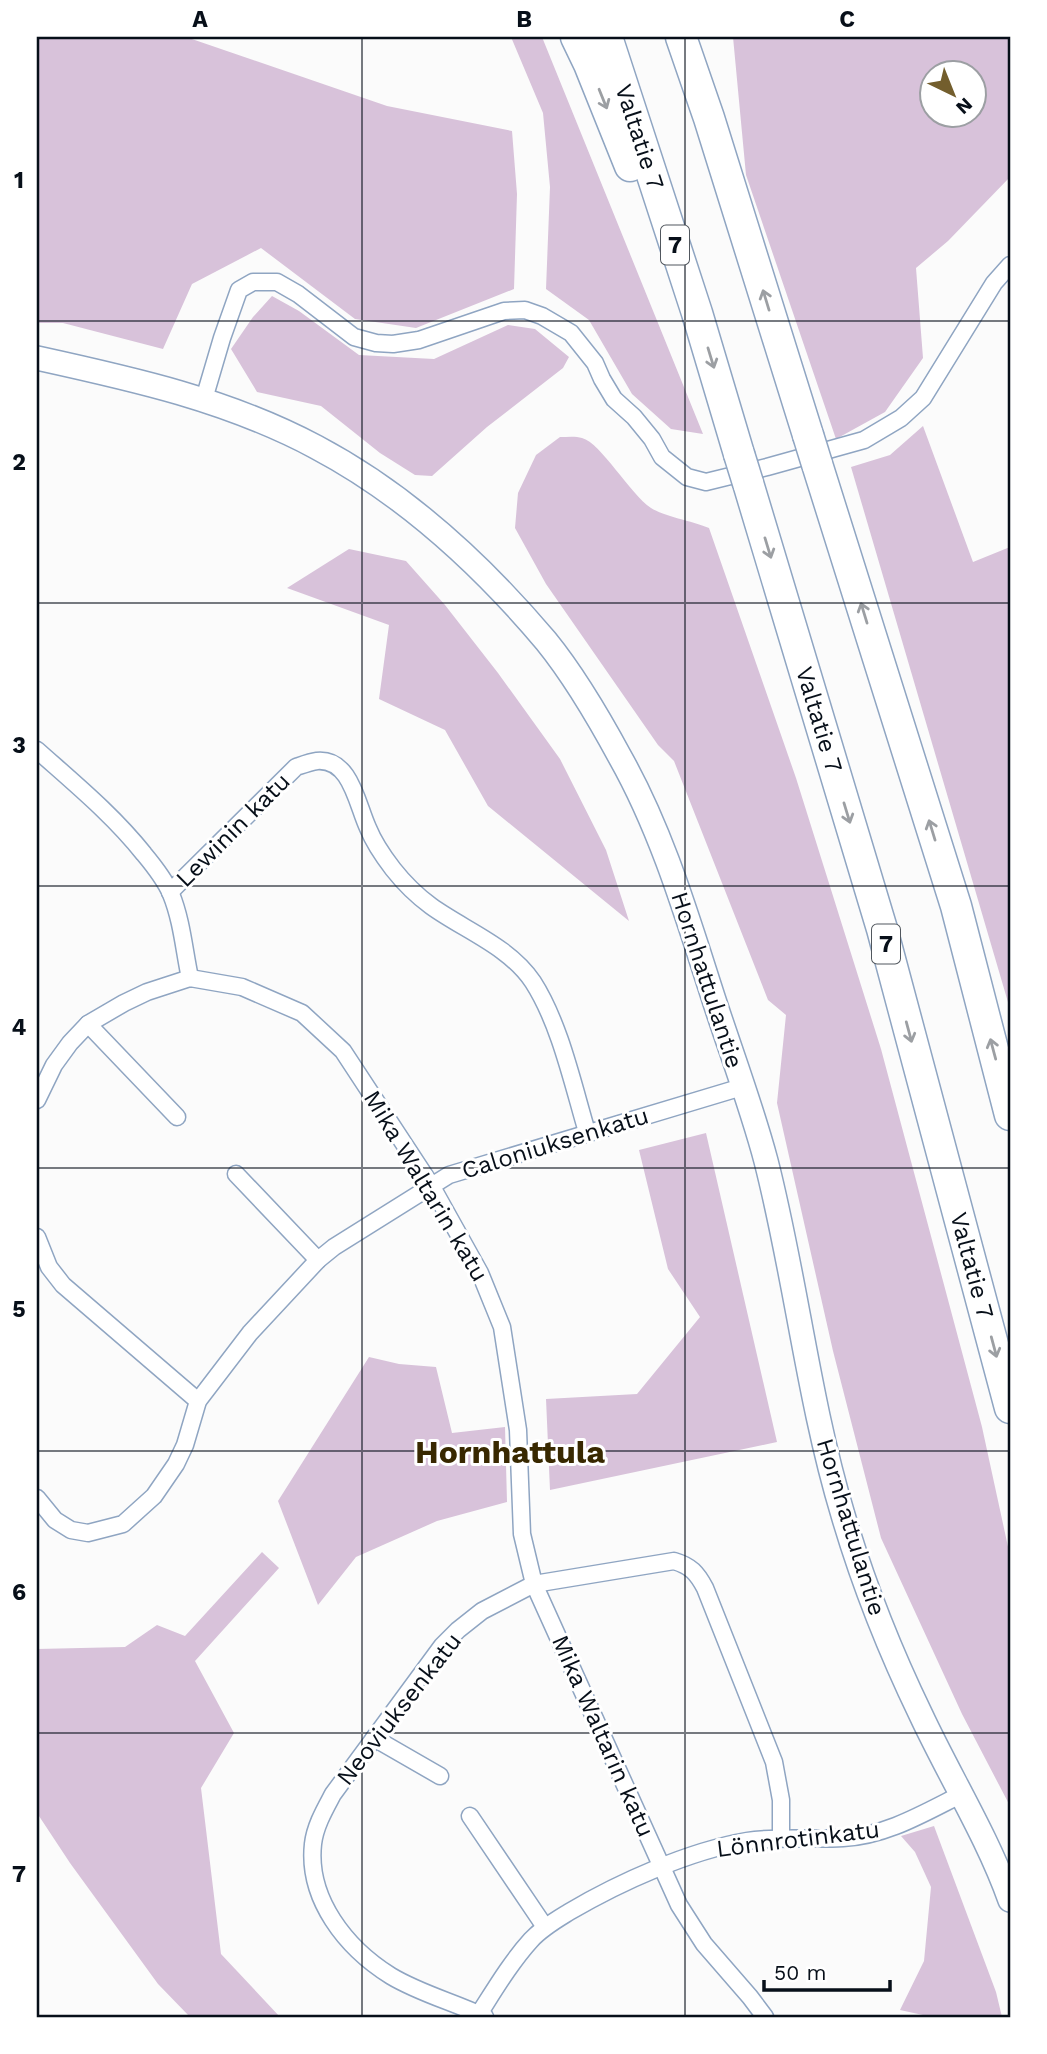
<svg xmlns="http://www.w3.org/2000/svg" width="1047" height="2054" font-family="'Work Sans',sans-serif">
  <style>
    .green { fill: #d8c2da; fill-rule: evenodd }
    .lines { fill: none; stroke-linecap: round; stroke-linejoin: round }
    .street-casing { stroke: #8fa5c2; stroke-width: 19 }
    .secondary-casing { stroke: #8fa5c2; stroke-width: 26 }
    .highway-casing { stroke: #8fa5c2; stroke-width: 33 }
    .street { stroke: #fff; stroke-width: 16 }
    .secondary { stroke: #fff; stroke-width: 23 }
    .highway { stroke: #fff; stroke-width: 30 }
    .highway-bridge-casing { stroke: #8fa5c2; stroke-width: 33; stroke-linecap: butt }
    .highway-bridge { stroke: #fff; stroke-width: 30 }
    .oneway { stroke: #9c9fa3 }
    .grid { fill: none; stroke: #070f19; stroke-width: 2; stroke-opacity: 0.55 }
    .labels { text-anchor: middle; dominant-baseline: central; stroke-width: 6; stroke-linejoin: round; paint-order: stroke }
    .shield { fill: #fff; stroke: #51575e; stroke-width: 2 }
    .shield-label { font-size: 23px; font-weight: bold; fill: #070f19 }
    .street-label { font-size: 24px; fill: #070f19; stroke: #fff }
    .district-label { font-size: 32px; font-weight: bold; fill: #382800; stroke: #fff }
    .neatline { fill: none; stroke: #070f19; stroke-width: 2.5 }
    .grid-label { font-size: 23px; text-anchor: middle; font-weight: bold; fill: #070f19 }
  </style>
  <rect width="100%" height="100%" fill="#fbfbfb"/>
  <!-- green -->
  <g class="green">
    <polygon points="37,37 186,37 387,106 512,131 517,194 514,289 416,328 355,319 261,248 192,284 163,349 63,323 37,323"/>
    <polygon points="511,37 542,37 703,434 671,429 632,394 589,320 546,289 550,187 543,113"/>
    <path d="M733,37H1010V177L948,241L916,268L923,358L885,412L836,439L746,175ZM932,74H974V116H932Z"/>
    <polygon points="272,296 299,311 359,355 434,359 508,325 535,329 569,357 563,368 487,427 432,476 415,475 380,453 321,406 257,392 231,349 253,317"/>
    <polygon points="923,426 973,562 1010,547 1010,1009 851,467 890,455"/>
    <path d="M560,437C567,437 576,436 582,438C601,443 630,494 651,508C663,516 692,521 709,528L796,778L881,1049L982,1427L1010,1556V1806L962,1714L881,1538L833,1351L777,1103L786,1015L768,1000L674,761L658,745L546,584L515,528L518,493L536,455Z"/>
    <polygon points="349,549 406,561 445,605 498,673 560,759 606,850 629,921 488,806 445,730 379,699 389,625 287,588"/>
    <polygon points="706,1133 777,1442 550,1490 546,1399 637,1394 700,1317 668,1269 639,1150"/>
    <polygon points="369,1357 399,1364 436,1367 452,1433 505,1427 507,1502 437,1521 356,1557 318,1605 278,1501"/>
    <polygon points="262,1552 279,1568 195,1661 234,1733 201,1788 221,1954 280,2017 190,2017 158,1984 70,1863 37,1813 37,1649 125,1647 157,1625 185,1636"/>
    <polygon points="934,1826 996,1992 1002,2017 932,2017 900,2010 924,1961 931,1887 915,1852 901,1836"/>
  </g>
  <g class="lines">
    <!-- street casing -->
    <g class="street-casing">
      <g id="street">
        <polyline points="204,399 222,338 239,290 253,282 277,282 298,294 354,337 376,343 393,344 419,340 504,311 525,310 542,316 571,333 595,363 602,379 614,399 634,417 652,439 662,457 687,477 706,482 767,467 864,440 901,418 923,398 994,283 1010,265"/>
        <path d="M37,750C74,783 113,815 144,854C154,866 165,880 171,894C182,921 184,950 190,978"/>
        <path d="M170,892L296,767C302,765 310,762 317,761C351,758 357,805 368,828C374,843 383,856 393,869C404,883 416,895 431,906C464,930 509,946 533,982C560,1024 573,1085 587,1132"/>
        <polyline points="88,1024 177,1117"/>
        <polyline points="37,1100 54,1065 70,1043 88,1024 124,1003 147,992 190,978 242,987 302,1013 343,1051 431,1185 480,1273 502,1327 518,1430 522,1534 534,1584 679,1905 704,1944 750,1997 765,2017"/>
        <polyline points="236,1174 318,1260"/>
        <polyline points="37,1237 49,1267 63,1285 198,1401"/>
        <polyline points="37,1498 55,1520 71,1530 88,1533 123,1524 154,1496 176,1464 185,1445 198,1401 250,1333 318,1260 334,1247 449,1175 742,1087"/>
        <polyline points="374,1738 440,1776"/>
        <polyline points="470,1816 545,1927"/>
        <path d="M479,2014C495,1989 511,1962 531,1940C542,1928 556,1920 569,1912C620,1882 689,1851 747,1841C779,1836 811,1840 843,1838C886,1836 924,1813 962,1794"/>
        <path d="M485,2017C454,2002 421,1994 391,1976C346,1948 307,1899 313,1844C315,1826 325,1809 333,1794L442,1646L458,1630L482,1611L534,1584L674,1561C691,1566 697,1573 705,1588L774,1762L781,1800V1838"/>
      </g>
    </g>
    <!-- secondary casing -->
    <g class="secondary-casing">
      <path id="secondary" d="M37,358C133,379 228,400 316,447C405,494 481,564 546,641C572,673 600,720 620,757C663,833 688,920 715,1003C732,1055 752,1108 766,1161C796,1278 808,1399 843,1515C863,1583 890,1651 921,1715C950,1777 987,1836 1010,1900"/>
    </g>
    <!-- highway casing -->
    <g class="highway-casing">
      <g id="highway">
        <polyline points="576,37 589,64 630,166"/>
        <path id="s1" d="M607,37L697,313L739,454"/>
        <polyline points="681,37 709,118 808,435"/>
        <polyline points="817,464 956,906 1010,1115"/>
        <path id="s2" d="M748,483L882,929L1010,1408"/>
      </g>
    </g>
    <!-- street -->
    <use href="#street" class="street"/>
    <!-- secondary -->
    <use href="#secondary" class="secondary"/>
    <!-- highway -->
    <use href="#highway" class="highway"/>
    <!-- highway-bridge casing -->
    <g class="highway-bridge-casing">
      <g id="highway-bridge">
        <polyline points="808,435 817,464"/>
        <polyline points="739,454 748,483"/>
      </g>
    </g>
    <!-- highway-bridge -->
    <use href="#highway-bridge" class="highway-bridge"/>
  </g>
  <!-- one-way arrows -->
  <defs><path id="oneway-shaft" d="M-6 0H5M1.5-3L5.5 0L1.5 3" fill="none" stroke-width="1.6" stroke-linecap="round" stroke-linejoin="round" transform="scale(1.75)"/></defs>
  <g class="oneway">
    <use href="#oneway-shaft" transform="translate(603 99) rotate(68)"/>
    <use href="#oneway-shaft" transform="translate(766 300) rotate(-107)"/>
    <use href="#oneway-shaft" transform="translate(711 358) rotate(73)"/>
    <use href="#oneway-shaft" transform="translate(768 548) rotate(73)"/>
    <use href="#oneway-shaft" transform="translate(864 613) rotate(-107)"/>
    <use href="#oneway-shaft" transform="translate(847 813) rotate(73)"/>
    <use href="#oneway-shaft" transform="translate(932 830) rotate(-107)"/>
    <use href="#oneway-shaft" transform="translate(909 1032) rotate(75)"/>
    <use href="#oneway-shaft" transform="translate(993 1049) rotate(-105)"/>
    <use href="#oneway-shaft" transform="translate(994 1347) rotate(75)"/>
  </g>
  <!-- grid -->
  <path class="grid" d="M362,37V2017M685,37V2017M37,321H1010M37,603H1010M37,886H1010M37,1168H1010M37,1451H1010M37,1733H1010"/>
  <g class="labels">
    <!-- shield labels -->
    <g class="shield">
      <rect x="661" y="225.5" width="28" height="39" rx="5"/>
      <rect x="872" y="924.5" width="28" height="39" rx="5"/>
    </g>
    <g class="shield-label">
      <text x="675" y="245">7</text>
      <text x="886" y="944">7</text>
    </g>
    <!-- street labels -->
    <g class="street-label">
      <text stroke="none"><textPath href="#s1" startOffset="105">Valtatie 7</textPath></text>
      <text stroke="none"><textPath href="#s2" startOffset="247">Valtatie 7</textPath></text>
      <text transform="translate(233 830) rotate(-45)">Lewinin katu</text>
      <text transform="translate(707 980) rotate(72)">Hornhattulantie</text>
      <text transform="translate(555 1143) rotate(-17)">Caloniuksenkatu</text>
      <text transform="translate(426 1186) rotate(59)">Mika Waltarin katu</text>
      <text stroke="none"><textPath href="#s2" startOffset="814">Valtatie 7</textPath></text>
      <text transform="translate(851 1527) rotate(73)">Hornhattulantie</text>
      <text transform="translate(399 1709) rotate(-52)">Neoviuksenkatu</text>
      <text transform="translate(603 1736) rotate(66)">Mika Waltarin katu</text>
      <text transform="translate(798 1839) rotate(-7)">Lönnrotinkatu</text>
    </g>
    <!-- district labels -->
    <g class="district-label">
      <text x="510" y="1452">Hornhattula</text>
    </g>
  </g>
  <!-- border -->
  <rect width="1047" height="2054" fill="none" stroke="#ffffff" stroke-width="77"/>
  <!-- north arrow -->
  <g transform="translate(953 94) rotate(137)"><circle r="33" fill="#ffffff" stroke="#9c9fa3" stroke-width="2"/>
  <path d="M0-5L12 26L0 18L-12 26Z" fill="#735e2d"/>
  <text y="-10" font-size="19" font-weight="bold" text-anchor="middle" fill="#070f19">N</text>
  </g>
  <!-- scale -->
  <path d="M764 1980v10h126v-10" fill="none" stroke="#070f19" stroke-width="3.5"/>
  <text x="774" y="1980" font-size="21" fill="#070f19" stroke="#ffffff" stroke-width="5" paint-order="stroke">50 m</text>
  <rect x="38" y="38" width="971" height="1978" class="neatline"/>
  <g class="grid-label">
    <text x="200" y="27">A</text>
    <text x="524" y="27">B</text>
    <text x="847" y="27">C</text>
    <text x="19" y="188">1</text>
    <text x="19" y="470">2</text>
    <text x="19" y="753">3</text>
    <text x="19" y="1035">4</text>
    <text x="19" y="1317">5</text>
    <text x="19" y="1600">6</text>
    <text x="19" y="1882">7</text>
  </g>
</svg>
